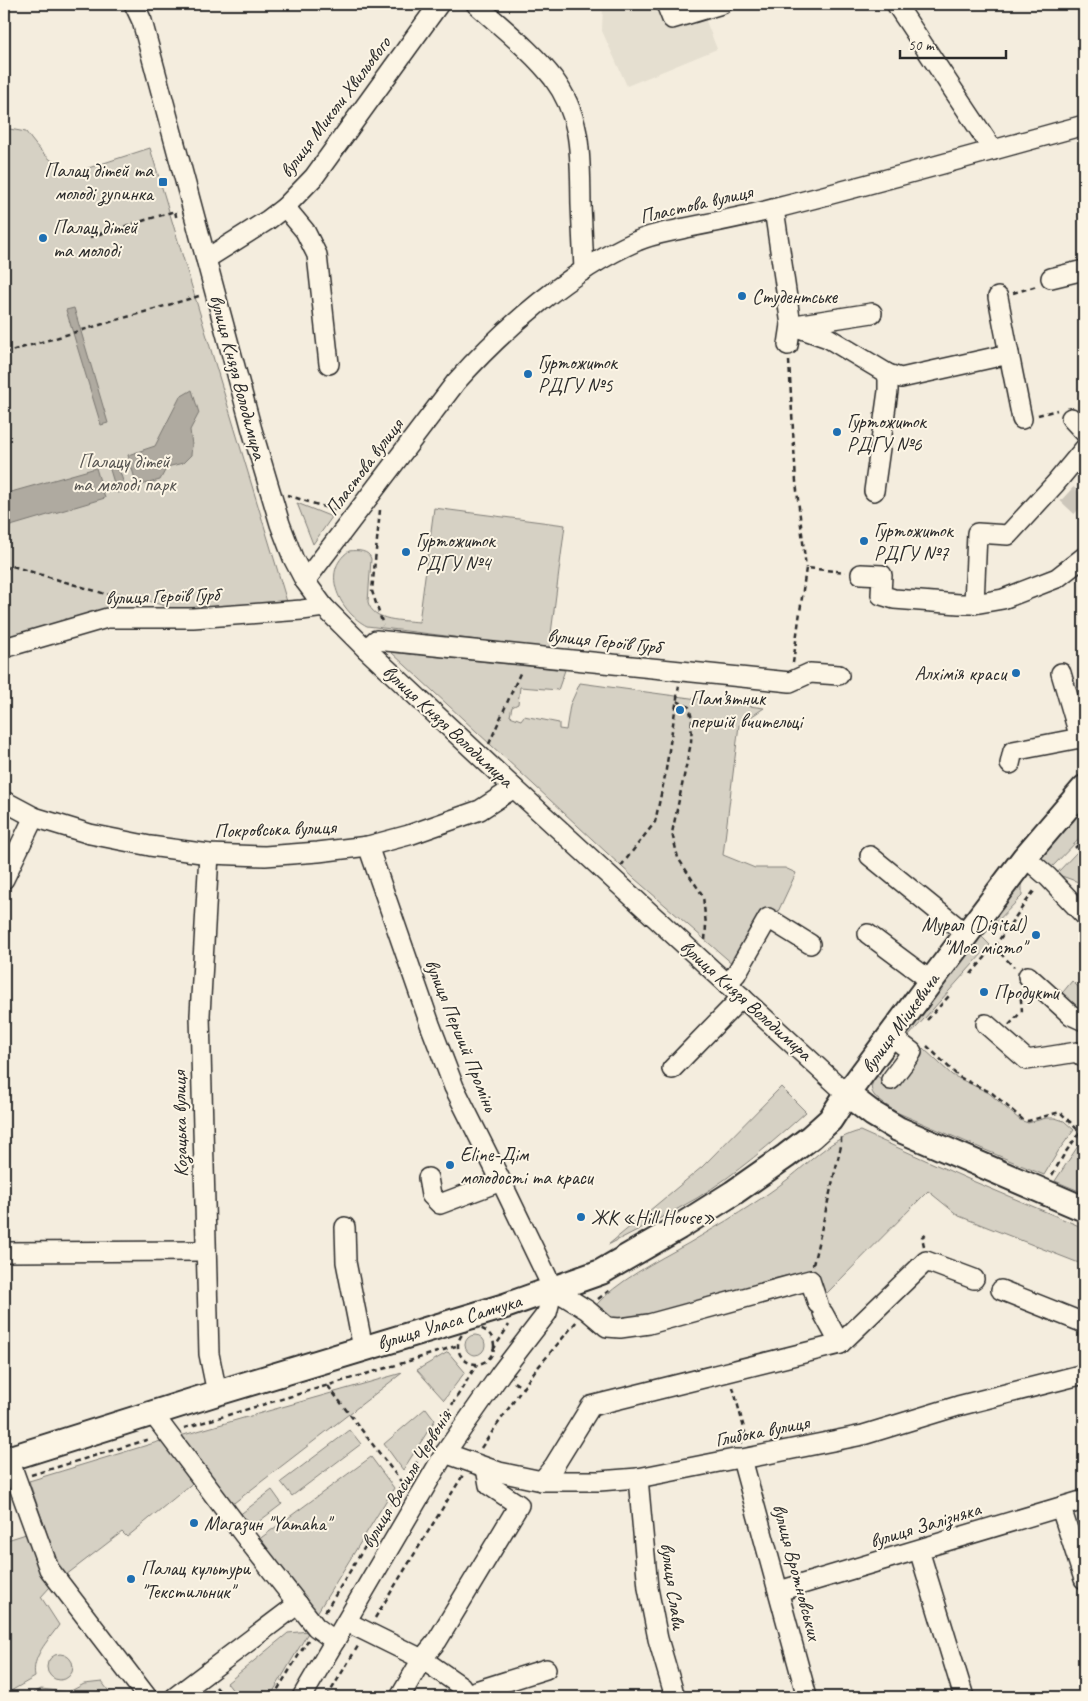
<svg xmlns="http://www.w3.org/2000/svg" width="1088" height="1701" font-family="Caveat,sans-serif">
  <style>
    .built { fill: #e5dfd0 }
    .green { fill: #d6d1c4; stroke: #807e78 }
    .water { fill: #afaaa0; stroke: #7a7771 }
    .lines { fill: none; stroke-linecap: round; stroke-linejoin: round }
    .minor-tunnel { stroke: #ccc6ba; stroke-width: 19; stroke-dasharray: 19 9; stroke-linecap: butt }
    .minor-casing { stroke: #2b2b2b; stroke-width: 22 }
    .major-casing { stroke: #2b2b2b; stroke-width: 28 }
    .path { stroke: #2b2b2b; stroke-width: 2.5; stroke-dasharray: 5 4; stroke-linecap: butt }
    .minor { stroke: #fcf5e5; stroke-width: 19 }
    .major { stroke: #fcf5e5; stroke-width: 24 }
    .poi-dot { fill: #1f6fb2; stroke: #fcf5e5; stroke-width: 2 }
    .labels { text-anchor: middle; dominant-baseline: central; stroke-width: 4; stroke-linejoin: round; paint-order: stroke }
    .street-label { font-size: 20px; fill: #2b2b2b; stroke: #fcf5e5 }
    .poi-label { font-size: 20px; fill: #2b2b2b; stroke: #fcf5e5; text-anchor: start }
    .park-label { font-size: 20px; fill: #565451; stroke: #fcf5e5 }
  </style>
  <rect width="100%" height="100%" fill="#f4edde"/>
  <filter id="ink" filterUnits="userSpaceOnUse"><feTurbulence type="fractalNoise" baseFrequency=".02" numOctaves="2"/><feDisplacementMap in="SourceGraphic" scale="10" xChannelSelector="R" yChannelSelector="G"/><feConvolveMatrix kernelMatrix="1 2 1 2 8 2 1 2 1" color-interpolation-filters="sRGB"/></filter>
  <g filter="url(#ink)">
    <!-- built -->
    <polygon class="built" points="603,4 736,4 706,21 717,49 627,86 602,31"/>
    <!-- green -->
    <g class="green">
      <path d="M4,128L26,132C40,152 51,163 73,173L150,148L288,605L190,613L116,592V610L4,644Z"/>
      <polygon points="297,503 332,517 313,544"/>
      <path d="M434,508L565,525L549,649L367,626C341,613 319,572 349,551C357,550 369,550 371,559L368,602C373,622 403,620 419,622Z"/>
      <polygon points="391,652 565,670 558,690 520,687 518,704 512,707 510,716 521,720 524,716 559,723 559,729 566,730 570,705 580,683 764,708 739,725 723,855 755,868 785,868 796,873 776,916 734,965 635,879"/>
      <polygon points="1081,812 1084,813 1084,834 1051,868 1037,862"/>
      <polygon points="1077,852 1084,862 1084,884 1056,874"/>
      <polygon points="1022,884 1022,896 982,937 990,945 908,1037 905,1035 1016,887"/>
      <polygon points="1072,981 1084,993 1084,1005 1077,1011 1059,997"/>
      <path d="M923,1048L952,1075L989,1093L1020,1120L1028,1123L1046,1118H1055L1064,1121L1074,1130L1059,1150L1044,1175L896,1112C883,1102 861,1094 877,1076L895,1088Z"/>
      <path d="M781,1087L806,1112C772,1143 736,1174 697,1198C668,1215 637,1230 608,1245L702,1167Z"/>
      <path d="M860,1131L975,1182L1084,1228V1265L959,1216L928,1191L827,1293L813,1275L806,1271L769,1280L767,1287L631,1319H608L592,1309C618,1280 655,1262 689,1243C723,1223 757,1203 788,1179C810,1162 833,1137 860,1131Z"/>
      <polygon points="1082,1140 1084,1140 1084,1193 1055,1181"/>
      <circle cx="475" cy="1345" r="10"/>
      <polygon points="448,1352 465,1372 444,1400 417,1370"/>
      <polygon points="402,1373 230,1506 180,1436"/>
      <polygon points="426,1408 435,1420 403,1470 384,1444"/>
      <polygon points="350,1430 361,1444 292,1496 281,1482"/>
      <polygon points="164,1440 195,1481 127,1537 122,1532 66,1575 57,1563 29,1481"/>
      <polygon points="371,1457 394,1488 317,1613 258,1540"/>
      <polygon points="272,1490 282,1504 249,1529 238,1516"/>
      <path d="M26,1534L41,1574L50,1587L41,1597L59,1625C48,1641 31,1657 35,1677L4,1695V1541Z"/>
      <polygon points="309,1631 270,1697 238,1697 227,1683 288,1633"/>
      <circle cx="60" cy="1667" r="13"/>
      <polygon points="102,1682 113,1697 26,1697 41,1689 69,1692 84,1684"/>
    </g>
    <!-- water -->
    <g class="water">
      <polygon points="74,308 108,423 101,425 66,310"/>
      <polygon points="192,390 199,413 190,430 192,445 191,455 183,463 167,467 160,480 137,486 128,455 155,446 180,397"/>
      <polygon points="116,460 126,490 117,493 108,463"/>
      <polygon points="96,468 105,498 4,528 4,494"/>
    </g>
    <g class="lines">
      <!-- minor-tunnel -->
      <polyline class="minor-tunnel" points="1067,494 1084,510"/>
      <!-- minor casing -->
      <g class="minor-casing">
        <g id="minor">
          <polyline points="134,4 142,21 252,430 280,524 293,558 305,581 324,607 366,649 514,788 847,1094"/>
          <path d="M476,4C502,28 531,50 553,78C583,118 580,158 581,205C582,227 583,249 584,270"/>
          <polyline points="666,4 672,19 722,4"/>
          <polyline points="896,4 993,150"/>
          <polyline points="285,207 305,231 317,255 329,364"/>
          <polyline points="774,209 791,325 788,345"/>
          <polyline points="206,259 268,220 285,207 314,177 439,4"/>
          <polyline points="1051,278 1084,270"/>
          <polyline points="998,297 1009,354"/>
          <polyline points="791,325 828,338 888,374 901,378 1009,354 1022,419"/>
          <polyline points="795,325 872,313"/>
          <polyline points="1071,418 1084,432"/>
          <polyline points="874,491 888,391 888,374"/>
          <polyline points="861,574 882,575 881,595 894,599 959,604 974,604 1003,599 1057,578 1084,557"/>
          <path d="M305,581L456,382C504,328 571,270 637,241C652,234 669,232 685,228C716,222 747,216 777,208C880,182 982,153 1084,125"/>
          <polyline points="974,604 977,533 1008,535 1055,484 1084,449"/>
          <polyline points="4,648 107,618 193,618 302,610 324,607"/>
          <polyline points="366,649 376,640 790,682 810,673 839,675"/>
          <polyline points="1061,673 1080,738 1084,741"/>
          <polyline points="1010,764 1013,751 1080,738"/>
          <polyline points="4,801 34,817 90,834 150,846 209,854 265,856 318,852 368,846 409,835 480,810 514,788"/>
          <polyline points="368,846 431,1027 454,1087 501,1181 553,1289"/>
          <polyline points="209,854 200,1015 209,1354 217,1393"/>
          <polyline points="870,856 966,934"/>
          <polyline points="1025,857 1048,877 1084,915"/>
          <polyline points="4,879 34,817"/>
          <polyline points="868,934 931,981"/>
          <polyline points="1028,976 1071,1015 1084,1021"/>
          <polyline points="727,984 736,974 768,918 810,944"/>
          <polyline points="986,1024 1027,1060 1077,1052 1084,1058"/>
          <polyline points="891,1036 912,1052 891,1080"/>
          <polyline points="672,1069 742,997"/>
          <polyline points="428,1178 431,1195 440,1204 501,1181"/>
          <polyline points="345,1227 346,1262 363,1348"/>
          <polyline points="4,1252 205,1251"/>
          <polyline points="553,1289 587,1310 607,1327 620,1328 649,1324 810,1280 818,1304"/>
          <polyline points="1001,1290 1084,1323"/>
          <polyline points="823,1313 840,1344"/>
          <polyline points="153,1414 247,1539 316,1627 335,1641"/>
          <polyline points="445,1453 499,1472 542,1481 599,1481 638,1478 734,1459 742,1459 863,1435 958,1406 1084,1374"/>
          <polyline points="9,1459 49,1569 147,1697"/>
          <polyline points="742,1459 807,1697"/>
          <polyline points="638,1478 648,1588 658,1639 675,1697"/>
          <polyline points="542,1481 554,1466 591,1406 840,1344 926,1261 974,1279"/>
          <polyline points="1061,1508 1084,1579"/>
          <polyline points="919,1550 964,1697"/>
          <polyline points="779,1591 1084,1500"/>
          <polyline points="347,1622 422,1659 461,1686 467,1697"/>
          <polyline points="466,1694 546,1669"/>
          <polyline points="175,1697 298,1604"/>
          <polyline points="302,1697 445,1453 501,1373 547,1313 553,1289"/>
          <polyline points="400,1697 422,1659 437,1641 519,1505 489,1485 486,1468"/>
        </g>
      </g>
      <!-- major casing -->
      <g class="major-casing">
        <g id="major">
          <polyline points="847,1094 873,1114 898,1129 1084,1209"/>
          <polyline points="4,1460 217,1393 505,1306 601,1272 679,1227 733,1193 786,1156 811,1137 830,1120 847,1094 931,981 1025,857 1084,788"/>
        </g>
      </g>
      <!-- path -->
      <g class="path">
        <polyline points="90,237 175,211 177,221"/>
        <polyline points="1013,293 1037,286"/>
        <polyline points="4,353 199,296"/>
        <polyline points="789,361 796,482 806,568"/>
        <polyline points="1038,415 1057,410"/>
        <polyline points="287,495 337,511"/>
        <polyline points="380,510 372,591 383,625"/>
        <polyline points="4,569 12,566 129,601"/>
        <polyline points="793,663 806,568 845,572"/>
        <polyline points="677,701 689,707 692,719 691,743 672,833 678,858 703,896 706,925 705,941"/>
        <polyline points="489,744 521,671"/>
        <polyline points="1075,848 1084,839"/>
        <polyline points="621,866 655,822 665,776 679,685"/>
        <polyline points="994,947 1014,967"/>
        <polyline points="971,974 994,947 1036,888"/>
        <polyline points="927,1020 949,996"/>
        <polyline points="1009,1025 1022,1011 1020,990"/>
        <polyline points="927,1046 959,1077 992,1093 1022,1119 1028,1121 1060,1112 1080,1132"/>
        <polyline points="1052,1175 1065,1153 1080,1132 1084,1133"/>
        <polyline points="924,1246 922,1237 928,1232"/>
        <polyline points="813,1265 841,1146 841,1136"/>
        <polyline points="598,1299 610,1290"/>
        <circle cx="476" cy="1346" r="18"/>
        <polyline points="493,1350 509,1325"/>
        <polyline points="514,1382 523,1388"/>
        <polyline points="328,1386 403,1484"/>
        <polyline points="733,1387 745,1432 740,1444"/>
        <polyline points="184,1428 403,1363 459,1345"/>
        <polyline points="481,1448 534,1372 577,1321"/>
        <polyline points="31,1475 150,1439"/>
        <polyline points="325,1612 477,1364"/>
        <polyline points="375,1618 463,1475"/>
        <polyline points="216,1687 224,1697"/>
        <polyline points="273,1697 308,1640"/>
        <polyline points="327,1697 358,1646"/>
      </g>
      <!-- minor -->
      <use href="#minor" class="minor"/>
      <!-- major -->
      <use href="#major" class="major"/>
    </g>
  </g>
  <!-- markers -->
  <g class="poi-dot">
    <rect x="158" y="177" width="10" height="10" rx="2.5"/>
    <circle cx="43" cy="238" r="5"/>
    <circle cx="742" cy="296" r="5"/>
    <circle cx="528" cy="374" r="5"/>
    <circle cx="837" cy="432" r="5"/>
    <circle cx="864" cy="541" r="5"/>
    <circle cx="406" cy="552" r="5"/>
    <circle cx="1016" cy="673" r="5"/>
    <circle cx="680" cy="710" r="5"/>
    <circle cx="1036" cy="935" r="5"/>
    <circle cx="984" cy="992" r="5"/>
    <circle cx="450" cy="1165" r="5"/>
    <circle cx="581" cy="1217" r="5"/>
    <circle cx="194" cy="1523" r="5"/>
    <circle cx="131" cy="1579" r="5"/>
  </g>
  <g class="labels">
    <!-- street labels -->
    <g class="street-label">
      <text transform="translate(335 107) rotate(-53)">вулиця Миколи Хвильового</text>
      <text transform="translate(696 204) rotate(-13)">Пластова вулиця</text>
      <text transform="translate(238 377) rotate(75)">вулиця Князя Володимира</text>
      <text transform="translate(364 467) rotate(-53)">Пластова вулиця</text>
      <text transform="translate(162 596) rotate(-2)">вулиця Героїв Гурб</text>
      <text transform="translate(604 641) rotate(6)">вулиця Героїв Гурб</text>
      <text transform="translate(448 726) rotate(43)">вулиця Князя Володимира</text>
      <text transform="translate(275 829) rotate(-2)">Покровська вулиця</text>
      <text transform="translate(746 1000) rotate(42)">вулиця Князя Володимира</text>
      <text transform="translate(900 1023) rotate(-54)">вулиця Міцкевича</text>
      <text transform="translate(461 1035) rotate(68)">вулиця Перший Промінь</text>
      <text transform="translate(180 1124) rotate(-91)">Козацька вулиця</text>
      <text transform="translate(449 1322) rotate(-17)">вулиця Уласа Самчука</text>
      <text transform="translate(762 1431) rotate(-11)">Глибока вулиця</text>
      <text transform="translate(406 1479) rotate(-59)">вулиця Василя Червонія</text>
      <text transform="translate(925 1525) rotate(-17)">вулиця Залізняка</text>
      <text transform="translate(797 1572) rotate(75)">вулиця Вротновських</text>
      <text transform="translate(673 1586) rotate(82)">вулиця Слави</text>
    </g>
    <!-- poi labels -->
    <g class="poi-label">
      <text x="153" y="170" text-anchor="end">Палац дітей та<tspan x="153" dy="23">молоді зупинка</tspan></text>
      <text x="53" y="227">Палац дітей<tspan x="53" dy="23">та молоді</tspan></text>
      <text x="752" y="296">Студентське</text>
      <text x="538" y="362">Гуртожиток<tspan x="538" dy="23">РДГУ №5</tspan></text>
      <text x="847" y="421">Гуртожиток<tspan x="847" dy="23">РДГУ №6</tspan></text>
      <text x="874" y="530">Гуртожиток<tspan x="874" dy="23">РДГУ №7</tspan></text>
      <text x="416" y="540">Гуртожиток<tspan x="416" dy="23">РДГУ №4</tspan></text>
      <text x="1006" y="673" text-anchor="end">Алхімія краси</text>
      <text x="690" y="698">Пам’ятник<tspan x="690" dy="23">першій вчительці</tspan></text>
      <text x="1026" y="924" text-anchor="end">Мурал (Digital)<tspan x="1026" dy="23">"Моє місто"</tspan></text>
      <text x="994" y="992">Продукти</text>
      <text x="460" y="1154">Eline-Дім<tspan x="460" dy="23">молодості та краси</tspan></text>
      <text x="591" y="1217">ЖК «Hill House»</text>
      <text x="204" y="1523">Магазин "Yamaha"</text>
      <text x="141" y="1568">Палац культури<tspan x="141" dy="23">"Текстильник"</tspan></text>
    </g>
    <!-- park labels -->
    <g class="park-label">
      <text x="124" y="461">Палацу дітей<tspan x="124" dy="23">та молоді парк</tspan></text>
    </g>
  </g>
  <!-- margin -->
  <rect width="1088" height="1701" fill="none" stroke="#fcf5e5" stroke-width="20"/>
  <rect x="10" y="10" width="1068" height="1681" fill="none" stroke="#2b2b2b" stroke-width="2" filter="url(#ink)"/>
  <!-- scale -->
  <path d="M900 50v8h106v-8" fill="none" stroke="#2b2b2b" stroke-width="2.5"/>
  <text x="908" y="50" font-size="15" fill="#2b2b2b" stroke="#fcf5e5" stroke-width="4" paint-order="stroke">50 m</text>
</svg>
